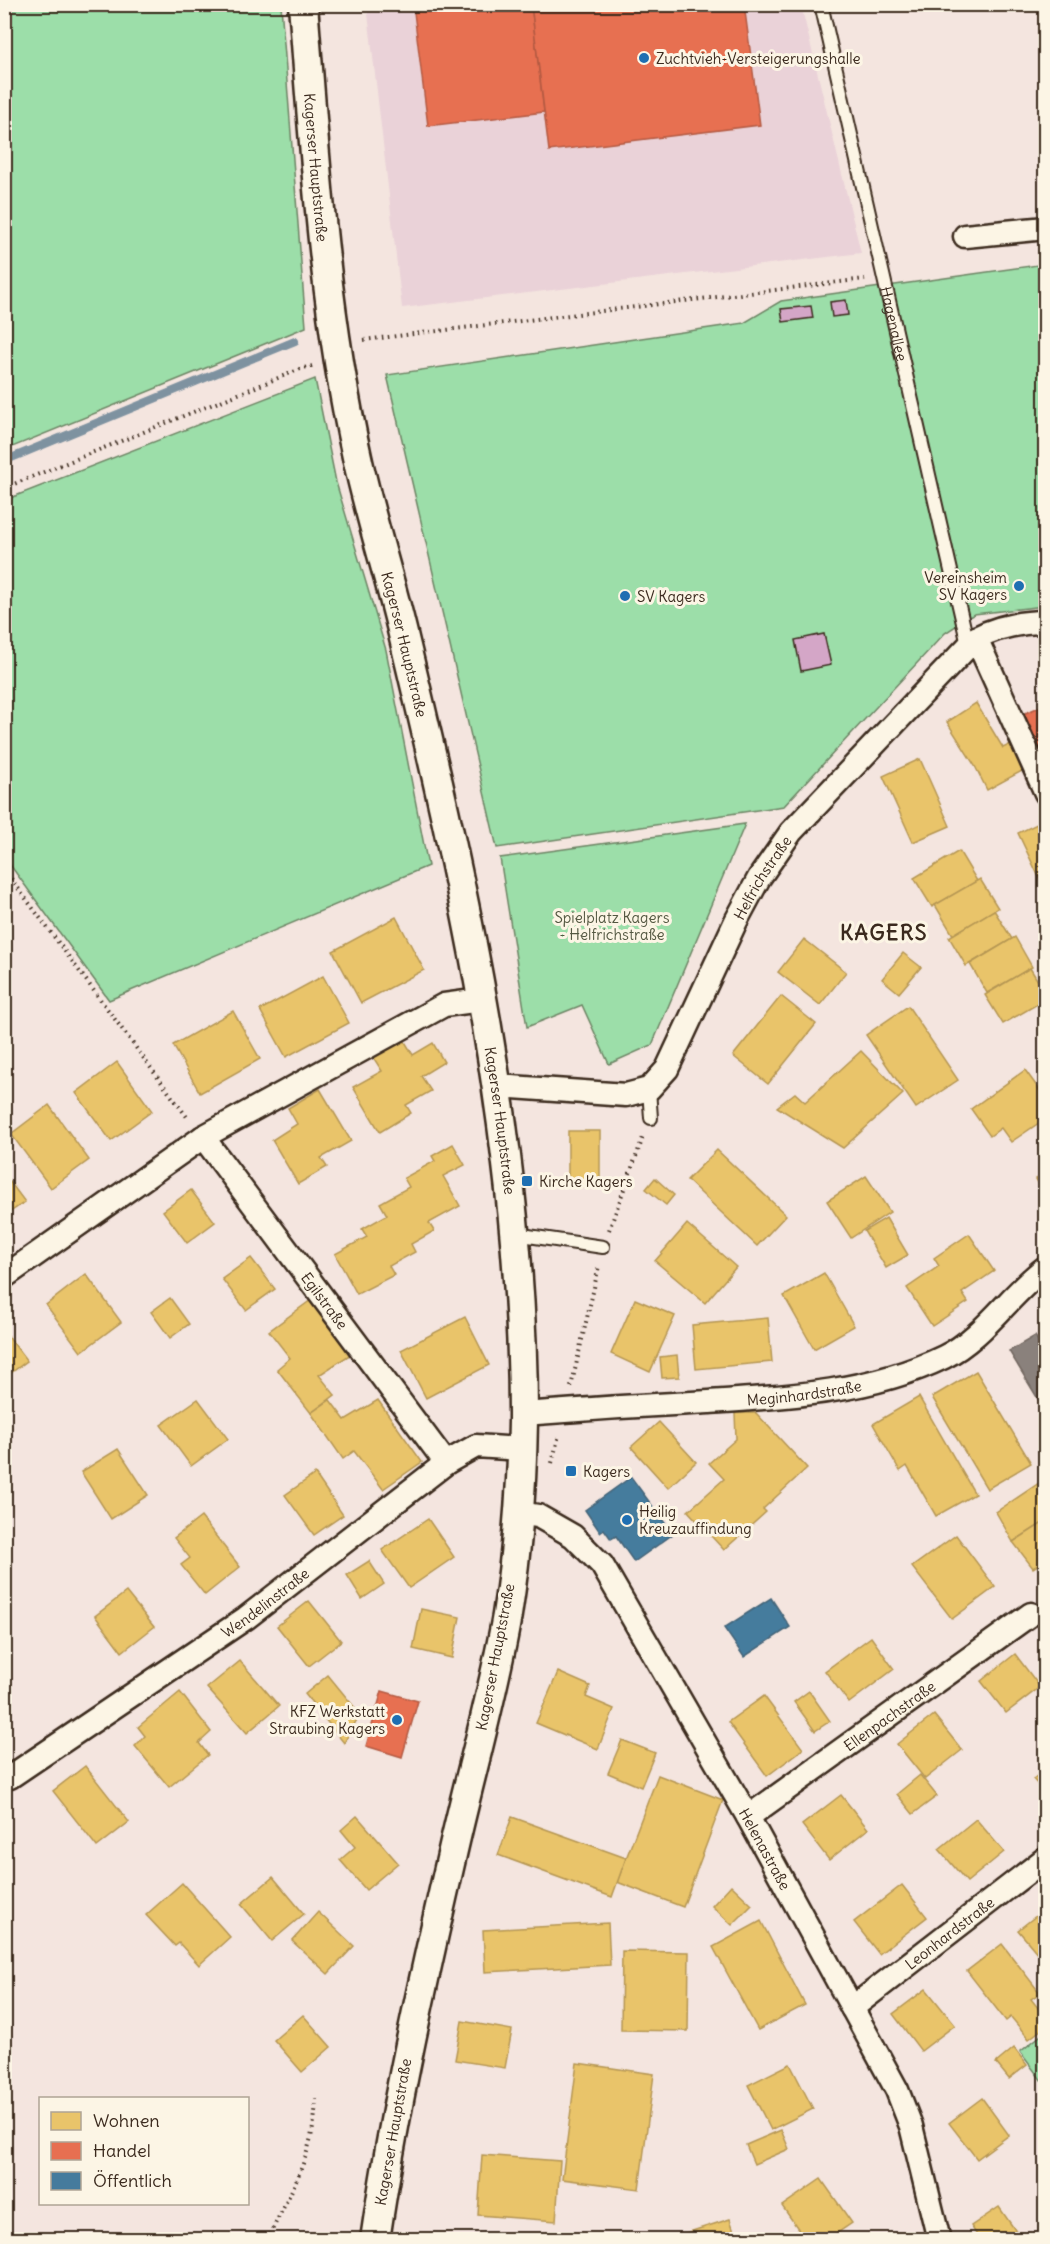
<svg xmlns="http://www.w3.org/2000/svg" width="1050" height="2244" font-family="Delius,sans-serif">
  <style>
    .built { fill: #ead2d8 }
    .green { fill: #9cdea9; stroke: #6c8464; stroke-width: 1.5 }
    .homes { fill: #e9c46a; stroke: #b59653; stroke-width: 1.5 }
    .shops { fill: #e76f51; stroke: #b35a42; stroke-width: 1.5 }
    .public { fill: #457b9d; stroke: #426377; stroke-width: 1.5 }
    .industry { fill: #8a817c; stroke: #726760; stroke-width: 1.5 }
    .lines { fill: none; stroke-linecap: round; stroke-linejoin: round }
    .stream { stroke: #7e92a0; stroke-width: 8 }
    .building { fill: #d4a6c7; stroke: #3b2a1e; stroke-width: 1.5 }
    .service-casing { stroke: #3b2a1e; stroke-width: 16 }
    .minor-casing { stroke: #3b2a1e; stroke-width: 27 }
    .tertiary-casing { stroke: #3b2a1e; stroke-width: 33 }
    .path { stroke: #3b2a1e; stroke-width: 4; stroke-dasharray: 1.5 4.5; stroke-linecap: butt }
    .service { stroke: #fcf5e5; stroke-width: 12 }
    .minor { stroke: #fcf5e5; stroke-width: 22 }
    .tertiary { stroke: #fcf5e5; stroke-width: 28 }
    .poi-dot { fill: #1f6fb2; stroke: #fcf5e5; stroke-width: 2 }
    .labels { text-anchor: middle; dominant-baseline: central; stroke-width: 6; stroke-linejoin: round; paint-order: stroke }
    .poi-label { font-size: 15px; fill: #3b2a1e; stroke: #fcf5e5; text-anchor: start }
    .street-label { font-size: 15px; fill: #3b2a1e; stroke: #fcf5e5 }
    .park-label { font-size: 15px; fill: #535741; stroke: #fcf5e5 }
    .district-label { font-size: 21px; font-weight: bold; letter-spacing: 1.5px; fill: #3b2a1e; stroke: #fcf5e5 }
  </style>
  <rect width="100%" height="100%" fill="#f4e5df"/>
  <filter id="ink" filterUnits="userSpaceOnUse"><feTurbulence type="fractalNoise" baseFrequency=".0167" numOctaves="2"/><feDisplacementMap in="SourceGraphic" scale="12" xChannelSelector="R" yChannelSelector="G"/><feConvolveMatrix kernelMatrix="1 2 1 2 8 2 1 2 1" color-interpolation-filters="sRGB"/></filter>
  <g filter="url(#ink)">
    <!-- built -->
    <polygon class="built" points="367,5 801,5 861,253 402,308"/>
    <!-- green -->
    <g class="green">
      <polygon points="5,4 281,5 306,327 5,450"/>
      <polygon points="1045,264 1045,606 974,614 945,633 784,806 497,848 387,375 744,323 781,301"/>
      <polygon points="315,379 336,482 386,650 428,866 109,1000 5,858 5,500"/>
      <polygon points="745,824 652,1045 609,1064 582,1005 527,1027 500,858"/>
      <polygon points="1045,2032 1045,2085 1020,2052"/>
    </g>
    <!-- homes -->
    <g class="homes">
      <polygon points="976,703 1003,748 1011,744 1022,771 987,790 975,766 947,722"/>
      <polygon points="920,759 950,826 913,842 883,776"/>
      <polygon points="1039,823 1046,838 1046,892 1018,833"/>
      <polygon points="959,851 977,881 932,907 914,878"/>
      <polygon points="980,879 998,908 953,935 935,905"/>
      <polygon points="994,910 1012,939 966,966 949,937"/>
      <polygon points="396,917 424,970 361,1003 333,951"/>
      <polygon points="1015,937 1032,967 987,993 970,964"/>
      <polygon points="804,939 846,972 820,1005 778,972"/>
      <polygon points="903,953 921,967 899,993 882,979"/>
      <polygon points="1030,968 1046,994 1046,999 1003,1024 985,995"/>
      <polygon points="323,976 349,1023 286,1057 260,1010"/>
      <polygon points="781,996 816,1024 768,1084 733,1056"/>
      <polygon points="908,1006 958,1080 916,1108 866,1035"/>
      <polygon points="233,1011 260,1059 200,1093 173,1045"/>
      <polygon points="404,1040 413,1055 433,1043 444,1062 421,1076 431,1091 406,1105 411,1113 380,1132 353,1087 382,1071 373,1057"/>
      <polygon points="861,1051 903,1094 843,1148 777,1107 795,1093 805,1102"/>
      <polygon points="117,1062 152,1111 111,1141 76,1093"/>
      <polygon points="1025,1070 1046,1099 1046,1118 1011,1142 1001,1128 990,1136 971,1109"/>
      <polygon points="320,1089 351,1141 321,1158 327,1167 298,1184 272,1140 297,1124 288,1108"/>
      <polygon points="49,1105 89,1160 51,1188 11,1134"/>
      <polygon points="568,1131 600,1131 600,1187 568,1186"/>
      <polygon points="453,1144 465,1165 443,1176 460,1206 429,1223 434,1231 411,1244 415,1252 389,1266 394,1275 357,1294 335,1254 367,1237 362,1229 387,1215 380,1203 409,1187 404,1178 435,1161 432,1156"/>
      <polygon points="717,1150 786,1215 757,1246 687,1180"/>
      <polygon points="4,1174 25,1202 4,1216"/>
      <polygon points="1046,1174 1046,1196 1036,1179"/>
      <polygon points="866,1176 890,1212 851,1238 827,1201"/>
      <polygon points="655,1178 674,1195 666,1205 646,1189"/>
      <polygon points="191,1190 215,1222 187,1243 163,1211"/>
      <polygon points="886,1218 908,1255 886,1268 864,1231"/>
      <polygon points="687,1224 736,1267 705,1303 655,1261"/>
      <polygon points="969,1234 994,1271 962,1293 968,1302 932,1326 907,1288 939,1266 934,1258"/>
      <polygon points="251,1258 275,1289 246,1310 222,1279"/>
      <polygon points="824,1273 854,1326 814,1349 784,1296"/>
      <polygon points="86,1274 121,1322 81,1352 46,1305"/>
      <polygon points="170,1298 189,1324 170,1338 151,1312"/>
      <polygon points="635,1299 675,1316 650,1372 611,1354"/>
      <polygon points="311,1300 351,1354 319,1375 335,1395 311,1413 277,1369 290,1358 269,1331"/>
      <polygon points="465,1317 489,1365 426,1398 401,1350"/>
      <polygon points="768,1318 772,1362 696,1369 692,1325"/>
      <polygon points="4,1331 27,1361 4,1378"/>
      <polygon points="677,1355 679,1377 662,1378 660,1357"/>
      <polygon points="976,1371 1031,1463 987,1489 932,1397"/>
      <polygon points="919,1397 975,1494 936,1516 907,1466 900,1471 873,1424"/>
      <polygon points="198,1399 228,1439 191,1466 161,1425"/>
      <polygon points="330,1400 345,1420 378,1400 422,1462 383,1489 354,1451 343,1459 311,1413"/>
      <polygon points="735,1413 756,1413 807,1468 763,1509 766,1512 724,1550 688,1511 724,1479 709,1463 736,1439"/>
      <polygon points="659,1422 696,1462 668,1488 631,1447"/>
      <polygon points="118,1449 148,1495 111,1519 81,1472"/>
      <polygon points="315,1474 343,1515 314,1535 285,1495"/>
      <polygon points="1042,1481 1046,1486 1046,1521 1013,1542 996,1512"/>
      <polygon points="201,1517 240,1567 205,1595 181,1565 190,1558 174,1538"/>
      <polygon points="428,1519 454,1557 409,1588 382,1550"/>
      <polygon points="1046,1521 1046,1560 1033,1568 1013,1542"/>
      <polygon points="956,1535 995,1587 952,1619 912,1567"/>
      <polygon points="369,1561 384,1584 362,1599 347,1575"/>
      <polygon points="126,1592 154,1627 122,1652 95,1616"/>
      <polygon points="309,1601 341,1641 309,1666 277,1626"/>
      <polygon points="421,1609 460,1617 452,1658 413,1649"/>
      <polygon points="871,1637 894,1669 849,1703 825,1671"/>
      <polygon points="1015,1654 1040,1687 1006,1713 981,1681"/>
      <polygon points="240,1661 279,1706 247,1733 207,1688"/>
      <polygon points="558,1672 590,1686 586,1697 614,1709 598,1749 536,1723"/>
      <polygon points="328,1675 360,1714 344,1743 305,1694"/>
      <polygon points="809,1691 830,1721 815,1731 794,1702"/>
      <polygon points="180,1692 211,1732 199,1743 208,1755 169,1787 135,1746 145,1736 138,1727"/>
      <polygon points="764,1696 803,1749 767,1776 728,1722"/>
      <polygon points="934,1715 962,1750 925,1779 897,1744"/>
      <polygon points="622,1740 655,1753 641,1787 608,1773"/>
      <polygon points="85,1766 129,1822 97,1847 53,1791"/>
      <polygon points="1046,1769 1046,1794 1033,1779"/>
      <polygon points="658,1775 723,1800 683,1907 617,1882"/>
      <polygon points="920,1775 937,1796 913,1814 897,1794"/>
      <polygon points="841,1795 868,1829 829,1860 802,1825"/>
      <polygon points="357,1816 398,1863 366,1890 340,1860 355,1847 341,1830"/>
      <polygon points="512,1817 626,1858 612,1897 498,1855"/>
      <polygon points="976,1819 1004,1852 967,1882 939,1849"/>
      <polygon points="273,1877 304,1914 272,1941 241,1904"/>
      <polygon points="182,1883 230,1937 199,1965 179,1943 175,1946 146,1915"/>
      <polygon points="731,1885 752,1905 732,1925 712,1906"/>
      <polygon points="902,1885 927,1917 879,1954 854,1922"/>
      <polygon points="318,1912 354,1946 328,1974 292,1941"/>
      <polygon points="1041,1912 1046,1917 1046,1960 1044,1961 1018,1930"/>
      <polygon points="761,1921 805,2005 758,2030 713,1947"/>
      <polygon points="608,1923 610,1965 485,1972 483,1930"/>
      <polygon points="1002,1944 1040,1993 1031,1999 1046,2018 1046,2026 1029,2039 1011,2017 1006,2021 967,1971"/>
      <polygon points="622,1951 689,1952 688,2031 621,2030"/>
      <polygon points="926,1989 955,2025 921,2051 893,2014"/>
      <polygon points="303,2015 331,2047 302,2072 274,2040"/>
      <polygon points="462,2021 512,2030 505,2068 455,2060"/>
      <polygon points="1014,2048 1027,2065 1009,2079 996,2063"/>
      <polygon points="577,2063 654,2074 639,2189 562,2179"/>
      <polygon points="790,2064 813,2109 771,2130 748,2085"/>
      <polygon points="982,2098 1009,2135 977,2159 949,2123"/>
      <polygon points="781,2130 789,2149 754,2164 746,2145"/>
      <polygon points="482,2155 560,2161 556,2221 478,2215"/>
      <polygon points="821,2179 852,2223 827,2240 806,2240 782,2206"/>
      <polygon points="999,2207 1022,2240 980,2240 971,2226"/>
      <polygon points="730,2219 737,2240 670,2240 670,2238"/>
    </g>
    <!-- shops -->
    <g class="shops">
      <polygon points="413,4 531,4 544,112 428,126"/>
      <polygon points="531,4 744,4 760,125 549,151"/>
      <polygon points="1046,704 1046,772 1021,715"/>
      <polygon points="382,1691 418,1701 402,1757 366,1746"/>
    </g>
    <!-- public -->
    <g class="public">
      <polygon points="631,1477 673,1534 634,1562 616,1536 611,1539 604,1529 600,1532 585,1510"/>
      <polygon points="771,1598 790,1627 744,1657 724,1628"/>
    </g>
    <!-- industry -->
    <polygon class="industry" points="1035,1336 1046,1353 1046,1412 1009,1351"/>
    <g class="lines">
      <!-- stream -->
      <polyline class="stream" points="4,461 295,341"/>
    </g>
    <!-- building -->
    <g class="building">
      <polygon points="846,300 848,315 832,317 830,302"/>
      <polygon points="811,306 813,318 783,322 781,309"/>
      <polygon points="824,634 831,665 801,671 795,640"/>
    </g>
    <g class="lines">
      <!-- service casing -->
      <g class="service-casing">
        <g id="service">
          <path id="s1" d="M821,4L968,645"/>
          <polyline points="649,1089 651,1118"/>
          <polyline points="515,1234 603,1247"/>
        </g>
      </g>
      <!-- minor casing -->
      <g class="minor-casing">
        <g id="minor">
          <polyline points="965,236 1046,228"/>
          <polyline points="976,638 1046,793"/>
          <path id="s2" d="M497,1086L626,1095L649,1089L667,1069L736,921L759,878L791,832L976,638C997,627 1022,622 1046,622"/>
          <path id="s3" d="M203,1137L446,1463"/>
          <polyline points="4,1277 203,1137 444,1005 481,1000"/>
          <path id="s4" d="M523,1414C585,1409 647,1405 709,1402C787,1397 872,1392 944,1357C983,1338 1011,1293 1046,1267"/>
          <path id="s5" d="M518,1513L538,1516L573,1536L602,1565L748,1817L897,2090L911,2126L939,2240"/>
          <path id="s6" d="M10,1777L246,1618L446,1463L476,1446L522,1449"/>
          <path id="s7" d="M748,1817L1031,1614"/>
          <path id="s8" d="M852,2008L1046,1858"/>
        </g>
      </g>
      <!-- tertiary casing -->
      <g class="tertiary-casing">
        <g id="tertiary">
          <path id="s9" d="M303,4C315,156 324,309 357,457C370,517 389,575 403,634C465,892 524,1155 523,1421C522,1485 517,1552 507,1615C493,1697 469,1778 451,1859C422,1985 394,2111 375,2240"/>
        </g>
      </g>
      <!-- path -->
      <g class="path">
        <polyline points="364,340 865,279"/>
        <polyline points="4,488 303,368 313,366"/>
        <polyline points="4,869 187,1117"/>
        <polyline points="609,1230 644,1135"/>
        <polyline points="571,1387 599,1266"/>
        <polyline points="552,1463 559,1435"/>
        <path d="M267,2240C291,2192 314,2154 316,2099"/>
      </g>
      <!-- service -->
      <use href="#service" class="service"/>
      <!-- minor -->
      <use href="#minor" class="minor"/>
      <!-- tertiary -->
      <use href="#tertiary" class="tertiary"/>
    </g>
  </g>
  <!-- markers -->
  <g class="poi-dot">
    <circle cx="644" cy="58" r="6"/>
    <circle cx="1019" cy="586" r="6"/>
    <circle cx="625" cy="596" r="6"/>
    <rect x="521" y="1175" width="12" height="12" rx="3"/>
    <rect x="565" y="1465" width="12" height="12" rx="3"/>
    <circle cx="627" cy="1520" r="6"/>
    <circle cx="397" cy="1720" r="6"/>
  </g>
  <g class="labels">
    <!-- poi labels -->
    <g class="poi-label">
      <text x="656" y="58">Zuchtvieh-Versteigerungshalle</text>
      <text x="1007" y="577" text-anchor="end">Vereinsheim<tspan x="1007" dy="17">SV Kagers</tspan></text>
      <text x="637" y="596">SV Kagers</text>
      <text x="539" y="1181">Kirche Kagers</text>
      <text x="583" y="1471">Kagers</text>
      <text x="639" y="1511">Heilig<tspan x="639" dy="17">Kreuzauffindung</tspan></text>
      <text x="385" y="1711" text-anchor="end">KFZ Werkstatt<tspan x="385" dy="17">Straubing Kagers</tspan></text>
    </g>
    <!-- street labels -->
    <g class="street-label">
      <text stroke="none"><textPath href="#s9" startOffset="164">Kagerser Hauptstraße</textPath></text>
      <text stroke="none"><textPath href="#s1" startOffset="328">Hagenallee</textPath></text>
      <text stroke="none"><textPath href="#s9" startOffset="650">Kagerser Hauptstraße</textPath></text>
      <text stroke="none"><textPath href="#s2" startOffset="394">Helfrichstraße</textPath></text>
      <text stroke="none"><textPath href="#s9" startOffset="1136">Kagerser Hauptstraße</textPath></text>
      <text stroke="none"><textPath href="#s3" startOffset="204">Egilstraße</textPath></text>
      <text stroke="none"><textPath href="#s4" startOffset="282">Meginhardstraße</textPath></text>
      <text stroke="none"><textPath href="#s6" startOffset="309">Wendelinstraße</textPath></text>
      <text transform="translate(495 1657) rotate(-79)">Kagerser Hauptstraße</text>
      <text stroke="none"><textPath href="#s7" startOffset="174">Ellenpachstraße</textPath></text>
      <text stroke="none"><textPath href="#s5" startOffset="429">Helenastraße</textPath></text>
      <text stroke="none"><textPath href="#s8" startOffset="123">Leonhardstraße</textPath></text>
      <text transform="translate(393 2132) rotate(-80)">Kagerser Hauptstraße</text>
    </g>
    <!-- park labels -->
    <g class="park-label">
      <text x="612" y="917">Spielplatz Kagers<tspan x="612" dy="17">- Helfrichstraße</tspan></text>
    </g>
    <!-- district labels -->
    <g class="district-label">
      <text x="884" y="932">KAGERS</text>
    </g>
  </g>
  <!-- margin -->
  <rect width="1050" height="2244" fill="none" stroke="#fcf5e5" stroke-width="24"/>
  <rect x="12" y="12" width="1026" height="2220" fill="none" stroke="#3b2a1e" stroke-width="2" filter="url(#ink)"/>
  <!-- legend -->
  <rect x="39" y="2097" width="210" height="108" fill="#fcf5e5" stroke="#afa495" stroke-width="1.5"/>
  <rect x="51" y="2112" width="30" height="18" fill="#e9c46a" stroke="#afa495" stroke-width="1.5"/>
  <text x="93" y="2127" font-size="18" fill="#3b2a1e">Wohnen</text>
  <rect x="51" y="2142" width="30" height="18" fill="#e76f51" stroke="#afa495" stroke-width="1.5"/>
  <text x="93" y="2157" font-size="18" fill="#3b2a1e">Handel</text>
  <rect x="51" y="2172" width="30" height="18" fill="#457b9d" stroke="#afa495" stroke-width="1.5"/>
  <text x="93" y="2187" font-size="18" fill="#3b2a1e">Öffentlich</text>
</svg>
